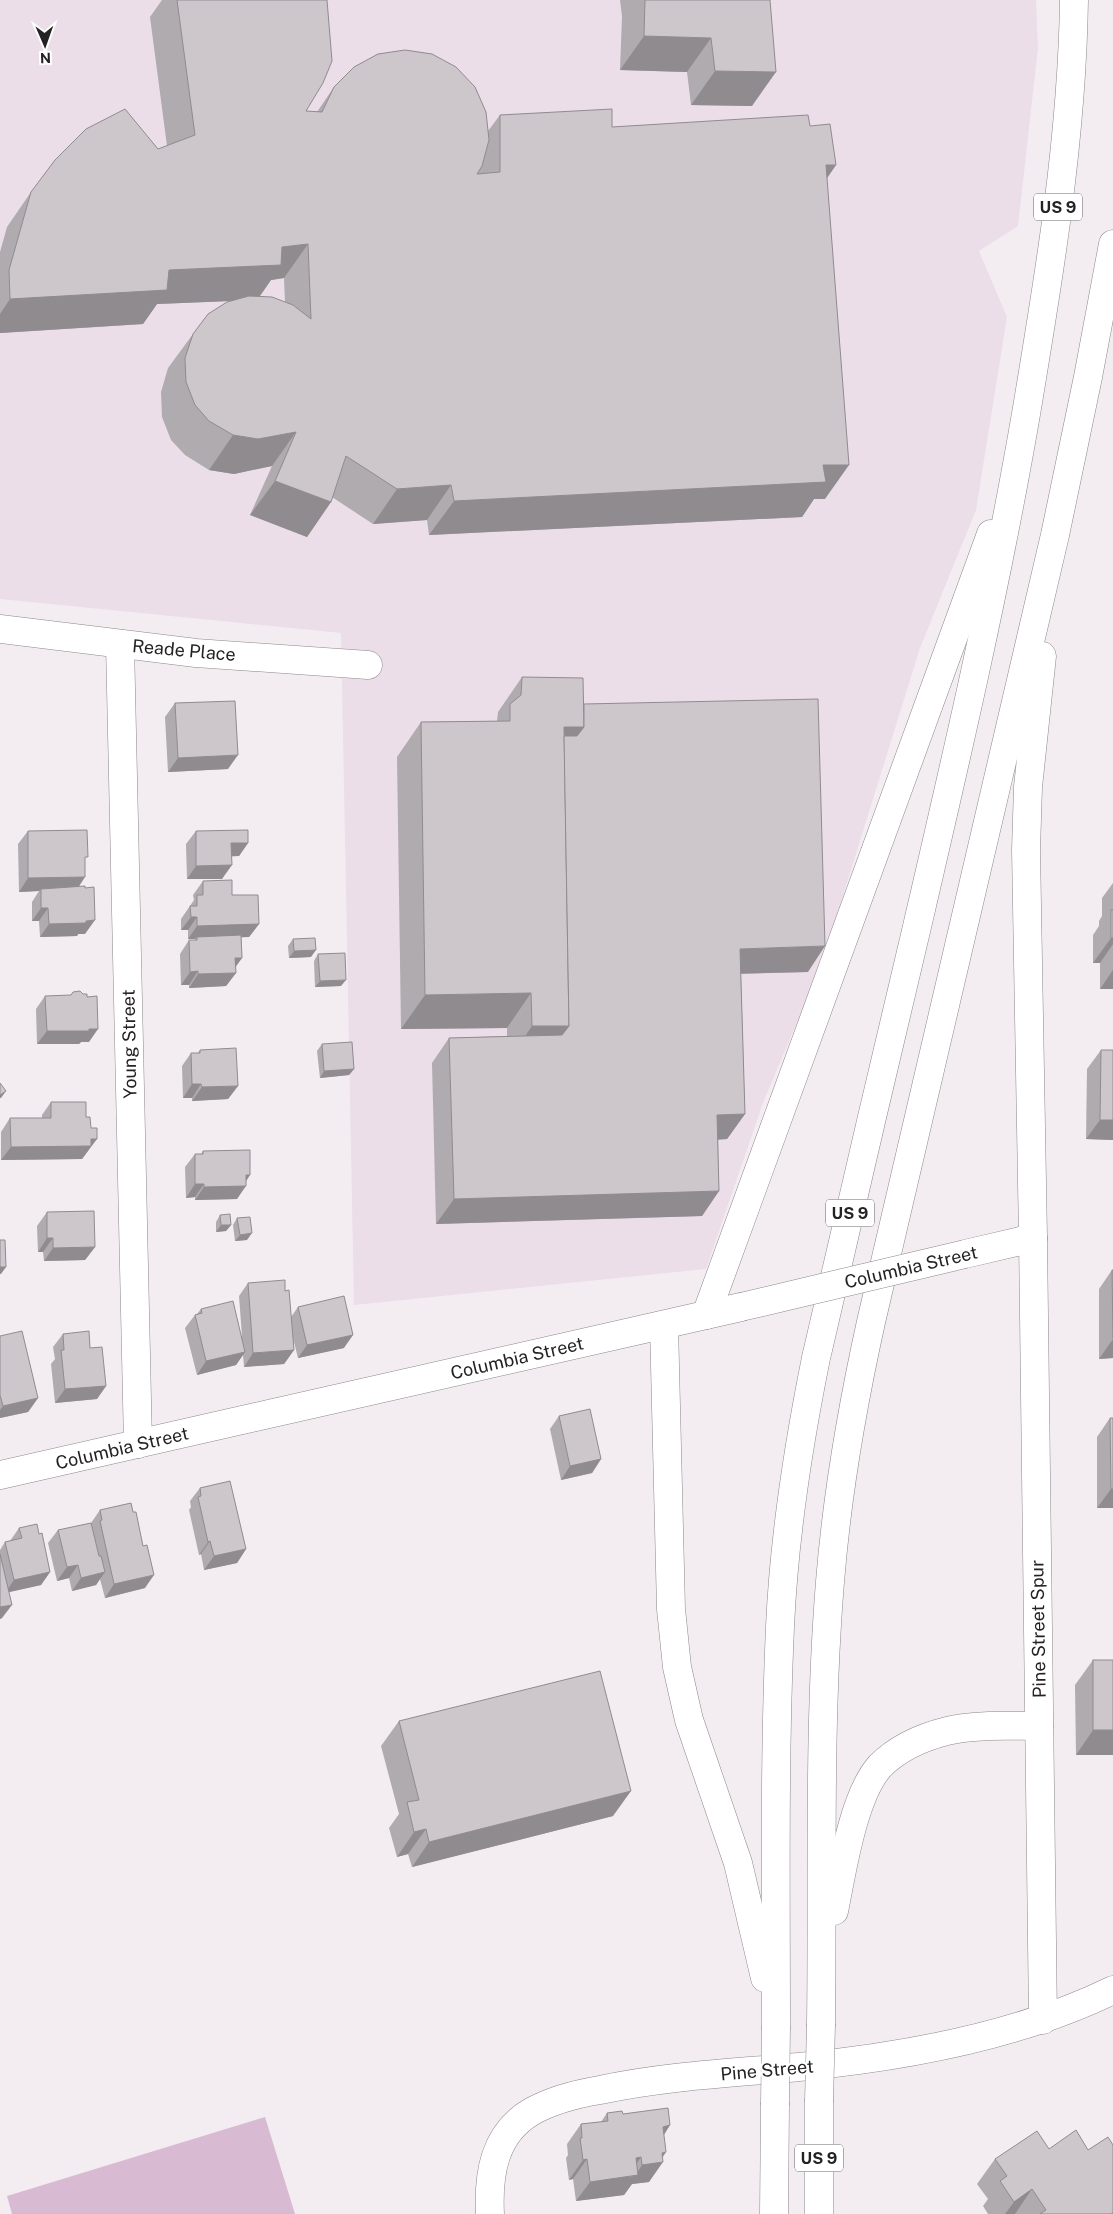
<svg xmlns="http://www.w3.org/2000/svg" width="1113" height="2214" font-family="'Public Sans',sans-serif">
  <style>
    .built { fill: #ebdee8 }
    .green { fill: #d9bad3 }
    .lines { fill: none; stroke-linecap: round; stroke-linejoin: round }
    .minor-casing { stroke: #8c878b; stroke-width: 29 }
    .highway-casing { stroke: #8c878b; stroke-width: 29 }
    .minor { stroke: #fff; stroke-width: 28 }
    .highway { stroke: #fff; stroke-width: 28 }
    .minor-bridge-casing { stroke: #8c878b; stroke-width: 29; stroke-linecap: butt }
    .highway-bridge-casing { stroke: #8c878b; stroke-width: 29; stroke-linecap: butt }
    .minor-bridge { stroke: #fff; stroke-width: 28 }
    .highway-bridge { stroke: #fff; stroke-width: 28 }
    .wall { fill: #b0abaf; fill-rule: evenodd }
    .shaded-wall { fill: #908b8f }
    .building { fill: #cdc7cc; stroke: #908b8f }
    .labels { text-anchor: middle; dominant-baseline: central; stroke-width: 4.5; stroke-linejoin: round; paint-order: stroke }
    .shield { fill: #fff; stroke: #666465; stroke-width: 1 }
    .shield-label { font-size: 16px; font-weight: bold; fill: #242223 }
    .street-label { font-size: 18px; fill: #242223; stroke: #fff }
  </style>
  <rect width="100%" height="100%" fill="#f3edf2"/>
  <!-- built -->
  <polygon class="built" points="0,0 1036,0 1038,48 1018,226 979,251 1007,317 976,510 920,648 822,963 763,1103 706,1269 354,1305 341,633 0,599"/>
  <!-- green -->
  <polygon class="green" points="265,2117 295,2214 12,2214 7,2196"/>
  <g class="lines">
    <!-- minor casing -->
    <g class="minor-casing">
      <g id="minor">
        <polyline points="0,629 196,653 368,665"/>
        <polyline points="120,644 138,1444"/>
        <polyline points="965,1254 1033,1238 1043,2020"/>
        <polyline points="0,1475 741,1307"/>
        <path d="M490,2214C488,2174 494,2134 531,2112C552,2100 576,2094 600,2090C665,2076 732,2073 799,2067C903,2057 1019,2036 1113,1990"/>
      </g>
    </g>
    <!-- highway casing -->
    <g class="highway-casing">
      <g id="highway">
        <polyline points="1033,1238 1026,850 1028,787 1042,656"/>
        <polyline points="706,1315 991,534"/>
        <polyline points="664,1325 671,1609 677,1667 689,1720 738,1863 765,1978"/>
        <path d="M834,1911C842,1872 853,1796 880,1766C898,1748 923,1737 947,1731C977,1724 1009,1726 1039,1726"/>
        <path d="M821,2024C823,1877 818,1729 830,1582C837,1494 852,1408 871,1322L1055,535L1088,377L1113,244"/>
        <path d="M776,2027C776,1894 774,1760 780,1627C784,1537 798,1447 816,1358C849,1216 882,1073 916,931C956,759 996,588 1026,414C1049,277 1072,139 1074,0"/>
        <polyline points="774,2214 775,2105"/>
        <polyline points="819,2214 819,2102"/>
      </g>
    </g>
    <!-- minor -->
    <use href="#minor" class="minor"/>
    <!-- highway -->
    <use href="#highway" class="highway"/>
    <!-- minor-bridge casing -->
    <g class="minor-bridge-casing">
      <polyline id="minor-bridge" points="741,1307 965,1254"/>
    </g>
    <!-- highway-bridge casing -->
    <g class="highway-bridge-casing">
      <g id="highway-bridge">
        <polyline points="819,2102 821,2024"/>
        <polyline points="775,2105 776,2027"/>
      </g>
    </g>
    <!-- minor-bridge -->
    <use href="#minor-bridge" class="minor-bridge"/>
    <!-- highway-bridge -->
    <use href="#highway-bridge" class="highway-bridge"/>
  </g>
  <!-- wall -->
  <g class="wall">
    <path d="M162,0H327L306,111L317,112L334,87L488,131L500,115L612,127L810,126L836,165L827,178L825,499H814L802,517L429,535L427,520L373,524L332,497L331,502L307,537L250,515L272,466L234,474L209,470L185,455L171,440L162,417L161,392L168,368L193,334L229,301L157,304L143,324L0,333V252L7,227L31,192L167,146L150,17ZM284,278L285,302L260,296L271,280Z"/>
    <polygon points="620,0 770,0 752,106 691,105 687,72 620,70 622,16"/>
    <polygon points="522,677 584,704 808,972 741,974 745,1114 727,1139 718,1140 719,1191 702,1216 436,1224 432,1063 449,1038 507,1036 507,1028 401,1029 397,757 421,722 497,721 498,712"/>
    <polygon points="175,703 228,769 168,772 165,717"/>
    <polygon points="28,831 85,861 79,886 85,934 78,934 77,936 40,937 39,921 32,921 32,902 39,891 19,892 18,844"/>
    <polygon points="196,831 248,843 239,856 232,856 222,879 187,879 186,844"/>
    <polygon points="203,881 232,895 259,924 249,937 241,937 242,958 235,967 236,973 226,986 189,988 189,985 181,985 180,954 189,940 195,940 195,939 188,939 188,930 181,930 181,919 194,900 193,895"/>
    <polygon points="1113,883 1113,989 1100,989 1100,963 1093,963 1093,935 1099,926 1099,921 1102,916 1102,898"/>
    <polygon points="293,939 311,957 289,958 288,946"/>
    <polygon points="318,954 341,986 315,987 314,961"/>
    <polygon points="45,996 89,1042 81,1042 79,1044 37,1044 36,1009"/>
    <polygon points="322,1044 354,1069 349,1075 320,1078 317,1051"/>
    <polygon points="200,1050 238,1086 228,1099 192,1101 192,1098 183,1098 182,1066 191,1053 198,1053"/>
    <polygon points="1101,1050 1113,1050 1113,1140 1086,1139 1087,1069"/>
    <polygon points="51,1102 88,1152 87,1152 82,1159 1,1160 1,1132 10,1118 42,1118 42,1115"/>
    <polygon points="203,1151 246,1182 237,1199 195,1200 195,1197 186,1198 185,1167 195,1154 201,1154"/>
    <polygon points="47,1212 95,1247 85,1260 44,1261 43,1252 38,1252 37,1226"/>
    <polygon points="220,1215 231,1225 226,1231 216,1232 216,1222"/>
    <polygon points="237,1218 247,1240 235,1241 233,1225"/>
    <polygon points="1112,1270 1113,1358 1099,1359 1099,1289"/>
    <polygon points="248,1283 285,1291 291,1317 298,1307 344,1348 298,1358 293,1338 294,1350 284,1364 244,1367 243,1355 236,1365 197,1375 185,1328 195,1315 197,1314 201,1309 242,1336 239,1296"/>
    <polygon points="63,1334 90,1348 106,1386 97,1399 55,1403 51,1364 55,1359 53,1347"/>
    <polygon points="0,1336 38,1398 28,1412 0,1418"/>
    <polygon points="559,1416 601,1459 592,1473 561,1480 550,1429"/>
    <polygon points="1110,1418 1113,1508 1097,1508 1097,1437"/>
    <polygon points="200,1488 246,1549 237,1563 204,1570 201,1554 199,1555 189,1510 191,1507 190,1501"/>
    <polygon points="100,1510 145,1588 105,1598 100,1579 96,1585 72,1591 69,1578 57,1581 48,1543 58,1530 91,1523"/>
    <polygon points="19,1528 39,1534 50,1572 41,1585 9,1592 2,1618 0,1619 0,1550 5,1542 10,1541"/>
    <polygon points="1093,1660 1113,1660 1113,1755 1076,1755 1075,1685"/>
    <polygon points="399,1721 613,1816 412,1867 408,1854 397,1857 389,1828 399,1814 381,1746"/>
    <polygon points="607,2113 623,2114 670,2125 664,2135 662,2157 649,2182 632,2184 624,2195 576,2201 573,2179 569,2180 566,2158 568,2155 567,2144 581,2124 601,2122"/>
    <polygon points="1049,2149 1088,2150 1113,2214 988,2214 983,2206 988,2199 977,2184 995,2159"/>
  </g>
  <!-- shaded-wall -->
  <g class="shaded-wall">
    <polygon points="644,36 711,38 687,72 620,70"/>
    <polygon points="715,71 776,72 752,106 691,105"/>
    <polygon points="826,165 836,165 812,200"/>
    <polygon points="308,244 284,278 271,280 257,300 157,304 143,324 0,333 0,314 10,299 169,270 282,247"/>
    <polygon points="296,432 272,466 234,474 209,470 233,435"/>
    <polygon points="823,465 849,465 825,499 814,499 802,517 429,535 454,501"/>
    <polygon points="275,481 331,502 307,537 250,515"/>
    <polygon points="451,485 427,520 373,524 397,489"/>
    <polygon points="564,727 584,727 560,761"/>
    <polygon points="238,755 228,769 168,772 178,758"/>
    <polygon points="231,843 248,843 239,856 222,857"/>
    <polygon points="232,865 222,879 187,879 196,866"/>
    <polygon points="85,877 76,891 41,889 39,891 19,892 28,878"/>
    <polygon points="41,908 48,908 39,921 32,921"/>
    <polygon points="191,917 197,917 188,930 181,930"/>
    <polygon points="95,920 85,934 78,934 77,936 40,937 49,924"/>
    <polygon points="259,924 249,937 197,939 197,937 195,939 188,939 197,926"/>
    <polygon points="1111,938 1113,938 1113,944 1100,963 1093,963"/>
    <polygon points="825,946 808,972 722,974 740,949"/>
    <polygon points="316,950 311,957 289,958 294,951"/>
    <polygon points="235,958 242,958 232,972"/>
    <polygon points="1113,970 1113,989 1100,989"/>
    <polygon points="198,971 189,985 181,985 190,972"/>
    <polygon points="236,973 226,986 189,988 198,974"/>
    <polygon points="346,980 341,986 315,987 320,981"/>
    <polygon points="531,993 507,1028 401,1029 425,995"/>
    <polygon points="532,1026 569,1026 545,1060 508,1061"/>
    <polygon points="89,1029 98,1029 89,1042 81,1042 79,1044 37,1044 47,1031"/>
    <polygon points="354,1069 349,1075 320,1078 324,1071"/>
    <polygon points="192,1084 201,1084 192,1098 183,1098"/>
    <polygon points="238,1086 228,1099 192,1101 202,1087"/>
    <polygon points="6,1091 1,1098 0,1098 0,1095"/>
    <polygon points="745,1114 727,1139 699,1140 717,1115"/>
    <polygon points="1100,1120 1113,1120 1113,1140 1086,1139"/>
    <polygon points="91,1139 97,1139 82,1159 1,1160 11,1147"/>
    <polygon points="246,1175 250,1175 243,1186 246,1186 237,1199 195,1200 204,1187"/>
    <polygon points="195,1184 204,1184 195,1197 186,1198"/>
    <polygon points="719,1191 702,1216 436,1224 454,1199"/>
    <polygon points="221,1225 231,1225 226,1231 216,1232"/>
    <polygon points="252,1233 247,1240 235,1241 240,1235"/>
    <polygon points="47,1238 53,1238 43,1252 38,1252"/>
    <polygon points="95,1247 85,1260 44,1261 53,1248"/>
    <polygon points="0,1267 6,1267 1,1274 0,1274"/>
    <polygon points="353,1335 344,1348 298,1358 307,1345"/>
    <polygon points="1113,1339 1113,1358 1099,1359"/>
    <polygon points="294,1350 284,1364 244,1367 253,1353"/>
    <polygon points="245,1352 236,1365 197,1375 206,1361"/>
    <polygon points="106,1386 97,1399 55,1403 65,1389"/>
    <polygon points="38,1398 28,1412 0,1418 0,1410 3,1406"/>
    <polygon points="601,1459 592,1473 561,1480 570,1466"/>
    <polygon points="1111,1489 1113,1489 1113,1508 1097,1508"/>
    <polygon points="210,1541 201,1554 199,1555 208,1542"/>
    <polygon points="246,1549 237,1563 204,1570 214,1556"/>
    <polygon points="78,1565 69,1578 57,1581 67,1567"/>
    <polygon points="50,1572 41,1585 5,1593 14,1580"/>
    <polygon points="105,1572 96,1585 72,1591 81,1578"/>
    <polygon points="154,1575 145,1588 105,1598 114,1584"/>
    <polygon points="12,1605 2,1618 0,1619 0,1607"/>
    <polygon points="1093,1730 1113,1730 1113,1755 1076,1755"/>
    <polygon points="631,1791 613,1816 412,1867 429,1842"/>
    <polygon points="426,1829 408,1854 397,1857 414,1832"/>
    <polygon points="670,2125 657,2145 663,2127"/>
    <polygon points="666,2152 659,2163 663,2162 649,2182 632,2184 624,2195 576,2201 590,2182 636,2158 641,2157 628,2177 635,2176 642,2165 662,2153"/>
    <polygon points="587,2159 573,2179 569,2180 583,2160"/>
    <polygon points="1032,2189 1015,2214 1005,2214 1014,2202"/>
  </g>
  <!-- building -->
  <g class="building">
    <polygon points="177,0 327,0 332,61 323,83 306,111 322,112 334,87 354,67 378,54 405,50 432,54 456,67 475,87 486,112 489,140 482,166 477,174 500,172 500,115 612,109 612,127 808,115 810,126 830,124 836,165 826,165 849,465 823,465 826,482 454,501 451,485 397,489 346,456 331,502 275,481 296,432 258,439 233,435 209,421 195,405 186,382 185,358 193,334 208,314 227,302 249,296 272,297 293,305 311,319 308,244 282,247 281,265 169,270 167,290 10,299 9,270 31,192 55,160 86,129 125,109 158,149 195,135"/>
    <polygon points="645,0 770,0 776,72 715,71 711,38 644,36"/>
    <polygon points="522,677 583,678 584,727 564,727 569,1026 532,1026 531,993 425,995 421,722 510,721 510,704 521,695"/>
    <polygon points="818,699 825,946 740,949 745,1114 717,1115 719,1191 454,1199 449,1038 562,1035 569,1026 564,736 577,736 584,727 584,704"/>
    <polygon points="235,701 238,755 178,758 175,703"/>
    <polygon points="87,830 88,857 85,857 85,877 28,878 28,831"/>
    <polygon points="248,830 248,843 231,843 232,865 196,866 196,831"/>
    <polygon points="232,880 232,895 258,895 259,924 197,926 197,917 191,917 190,906 197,906 197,895 203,895 203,881"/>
    <polygon points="85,886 85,888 94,887 95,920 86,921 86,923 49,924 48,908 41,908 41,889"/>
    <rect x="1111" y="910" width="2" height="28"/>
    <polygon points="241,935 242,958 235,958 236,973 198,974 198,971 190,972 189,940 197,940 197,937"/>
    <polygon points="315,938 316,950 294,951 293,939"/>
    <polygon points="345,953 346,980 320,981 318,954"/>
    <polygon points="80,991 83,994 87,994 87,997 97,996 98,1029 89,1029 89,1031 47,1031 45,996 71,995 73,992"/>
    <polygon points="352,1042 354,1069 324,1071 322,1044"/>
    <polygon points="236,1048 238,1086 202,1087 201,1084 192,1084 191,1053 200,1053 200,1050"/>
    <polygon points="1101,1050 1113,1050 1113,1120 1100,1120"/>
    <polygon points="0,1083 6,1091 0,1095"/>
    <polygon points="51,1102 86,1102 86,1117 90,1117 91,1128 97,1128 97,1139 91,1139 91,1146 11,1147 10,1118 51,1118"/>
    <polygon points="250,1150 250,1175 246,1175 246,1186 204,1187 204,1184 195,1184 195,1154 203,1154 203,1151"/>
    <polygon points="94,1211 95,1247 53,1248 53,1238 47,1238 47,1212"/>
    <polygon points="230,1214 231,1225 221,1225 220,1215"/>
    <polygon points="250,1217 252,1233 240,1235 237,1218"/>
    <polygon points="0,1240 5,1240 6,1267 0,1267"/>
    <polygon points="1112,1270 1113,1270 1113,1339"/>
    <polygon points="285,1280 285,1291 289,1290 294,1350 253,1353 248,1283"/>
    <polygon points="344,1296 353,1335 307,1345 298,1307"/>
    <polygon points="233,1301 245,1352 206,1361 195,1315 202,1313 201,1309"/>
    <polygon points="22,1331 38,1398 3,1406 0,1395 0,1336"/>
    <polygon points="89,1331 90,1348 102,1347 106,1386 65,1389 61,1350 64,1350 63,1334"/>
    <polygon points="590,1409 601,1459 570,1466 559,1416"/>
    <polygon points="1110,1418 1113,1418 1113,1489 1111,1489"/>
    <polygon points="230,1481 246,1549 214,1556 210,1541 208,1542 198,1497 201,1496 200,1488"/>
    <polygon points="131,1503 133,1512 136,1512 143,1546 147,1545 154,1575 114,1584 100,1521 102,1520 100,1510"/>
    <polygon points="91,1523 99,1556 101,1556 105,1572 81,1578 78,1565 67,1567 58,1530"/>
    <polygon points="37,1524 39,1534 42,1533 50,1572 14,1580 5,1542 22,1538 19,1528"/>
    <polygon points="0,1554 12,1605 0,1607"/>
    <rect x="1093" y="1660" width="20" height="70"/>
    <polygon points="600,1671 631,1791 429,1842 426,1829 414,1832 407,1802 419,1800 399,1721"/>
    <polygon points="668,2108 670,2125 663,2127 666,2152 662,2153 663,2162 642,2165 641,2157 636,2158 638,2175 590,2182 587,2159 583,2160 580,2138 582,2138 581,2124 608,2121 607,2113 622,2111 623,2114"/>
    <polygon points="1076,2130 1088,2150 1108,2137 1113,2145 1113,2213 1111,2214 1040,2214 1046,2210 1032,2189 1014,2202 1000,2181 1007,2176 995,2159 1037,2131 1049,2149"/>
  </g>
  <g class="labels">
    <!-- shield labels -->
    <g class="shield">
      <rect x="1034" y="193.5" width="48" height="27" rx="4"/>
      <rect x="826" y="1199.5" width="48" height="27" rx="4"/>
      <rect x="795" y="2144.5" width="48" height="27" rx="4"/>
    </g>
    <g class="shield-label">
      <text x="1058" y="207">US 9</text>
      <text x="850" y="1213">US 9</text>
      <text x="819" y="2158">US 9</text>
    </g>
    <!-- street labels -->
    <g class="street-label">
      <text transform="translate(184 650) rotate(5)">Reade Place</text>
      <text transform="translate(129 1044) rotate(-91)">Young Street</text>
      <text transform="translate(911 1267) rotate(-13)">Columbia Street</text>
      <text transform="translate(517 1358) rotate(-13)">Columbia Street</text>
      <text transform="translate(122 1448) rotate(-13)">Columbia Street</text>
      <text transform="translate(1038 1629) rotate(-91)">Pine Street Spur</text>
      <text transform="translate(767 2070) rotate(-5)">Pine Street</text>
    </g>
  </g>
  <!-- north arrow -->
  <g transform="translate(45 45) rotate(178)" stroke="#ffffff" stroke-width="4" paint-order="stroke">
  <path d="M0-4L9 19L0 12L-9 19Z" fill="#242223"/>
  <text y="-8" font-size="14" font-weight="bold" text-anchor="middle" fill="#242223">N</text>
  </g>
</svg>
